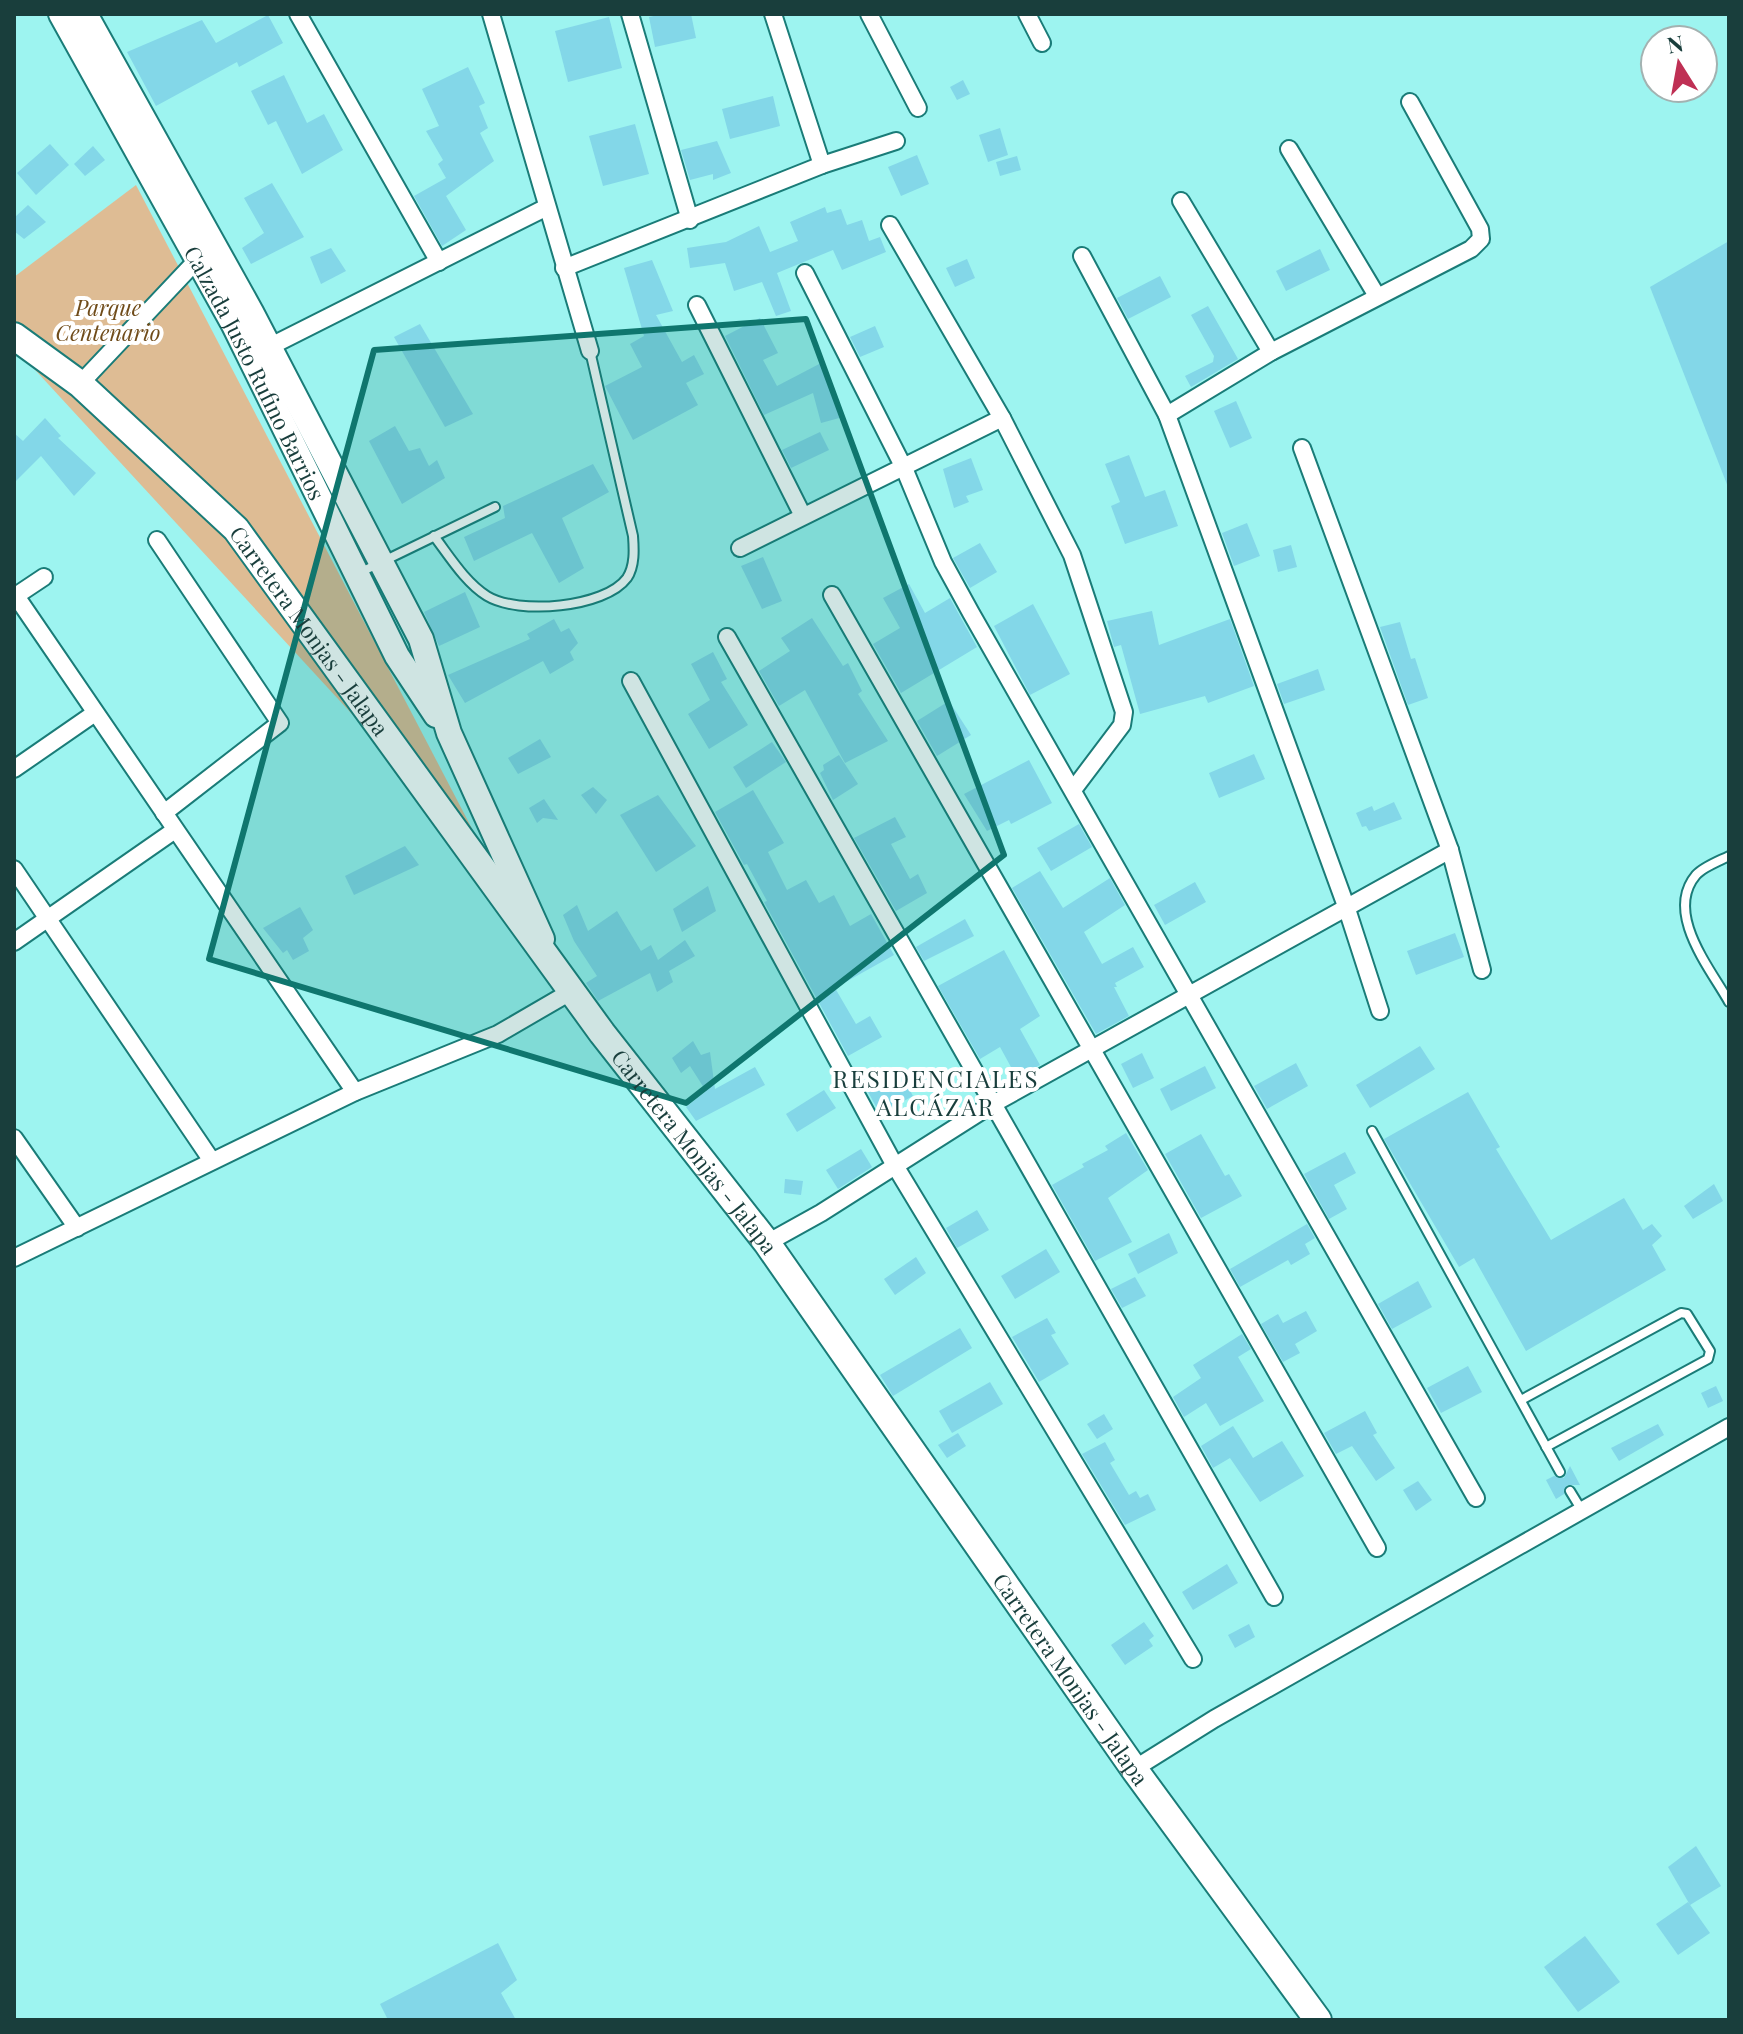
<svg xmlns="http://www.w3.org/2000/svg" width="1743" height="2034" font-family="'Playfair Display',serif">
  <style>
    .green { fill: #debc94 }
    .building { fill: #83d7e8 }
    .lines { fill: none; stroke-linecap: round; stroke-linejoin: round }
    .lane-casing { stroke: #1a7c78; stroke-width: 12 }
    .street-casing { stroke: #1a7c78; stroke-width: 20 }
    .secondary-casing { stroke: #1a7c78; stroke-width: 28 }
    .primary-casing { stroke: #1a7c78; stroke-width: 30 }
    .lane { stroke: #fff; stroke-width: 8 }
    .street { stroke: #fff; stroke-width: 16 }
    .secondary { stroke: #fff; stroke-width: 24 }
    .primary { stroke: #fff; stroke-width: 26 }
    .marked { fill: #0f766e; fill-opacity: 0.2; stroke: #0f766e; stroke-width: 6; stroke-linejoin: round }
    .labels { text-anchor: middle; dominant-baseline: central; stroke-width: 8; stroke-linejoin: round; paint-order: stroke }
    .park-label { font-size: 22px; font-style: italic; fill: #6f4b19; stroke: #fff }
    .street-label { font-size: 22px; fill: #193e3c; stroke: #fff }
    .neighbourhood-label { font-size: 24px; letter-spacing: 2px; fill: #193e3c; stroke: #fff }
  </style>
  <rect width="100%" height="100%" fill="#9df4f0"/>
  <!-- green -->
  <polygon class="green" points="136,185 491,865 14,347 14,277"/>
  <!-- building -->
  <g class="building">
    <polygon points="663,14 691,14 696,38 655,47 649,17"/>
    <polygon points="268,15 283,43 239,67 237,62 156,106 127,52 202,20 216,43"/>
    <polygon points="609,17 622,68 568,82 555,31"/>
    <polygon points="468,67 485,103 479,106 488,128 480,133 494,161 446,196 466,230 442,246 414,196 446,178 438,164 443,160 426,131 439,126 422,89"/>
    <polygon points="284,75 307,123 324,114 343,150 302,174 276,121 268,125 251,91"/>
    <polygon points="963,80 970,94 957,100 950,87"/>
    <polygon points="773,96 780,126 730,139 722,109"/>
    <polygon points="635,124 649,174 603,186 589,136"/>
    <polygon points="1000,128 1008,155 988,162 979,135"/>
    <polygon points="717,141 731,173 713,180 713,174 690,180 681,150"/>
    <polygon points="50,144 69,165 36,195 17,173"/>
    <polygon points="93,146 105,160 85,176 74,164"/>
    <polygon points="917,155 929,184 901,196 888,167"/>
    <polygon points="1017,156 1021,170 1000,176 996,162"/>
    <polygon points="272,183 304,237 251,264 242,248 264,233 244,198"/>
    <polygon points="28,205 46,222 24,239 14,231 14,218"/>
    <polygon points="825,207 827,213 841,209 847,225 862,220 869,241 880,237 886,252 842,270 833,250 777,273 791,311 776,316 762,282 734,291 725,263 690,268 687,248 726,242 759,226 770,252 798,241 790,222"/>
    <polygon points="1729,241 1729,486 1728,487 1650,287"/>
    <polygon points="331,248 346,271 321,284 310,257"/>
    <polygon points="1320,249 1330,270 1286,291 1276,271"/>
    <polygon points="967,259 975,278 955,287 946,268"/>
    <polygon points="652,260 673,311 656,315 682,362 694,355 704,374 686,383 698,405 633,440 605,386 642,367 630,344 644,336 624,268"/>
    <polygon points="1160,276 1171,297 1128,319 1117,298"/>
    <polygon points="1208,306 1238,359 1191,387 1185,376 1213,362 1214,356 1191,315"/>
    <polygon points="760,318 778,353 763,360 777,386 823,362 843,417 821,423 813,393 764,415 725,336"/>
    <polygon points="420,324 473,414 445,427 394,337"/>
    <polygon points="875,326 884,347 860,357 850,337"/>
    <polygon points="1236,401 1252,438 1230,448 1214,411"/>
    <polygon points="45,418 61,436 58,438 96,473 74,496 41,456 14,483 14,433 23,441"/>
    <polygon points="395,426 409,451 420,448 429,466 437,460 445,478 402,504 369,441"/>
    <polygon points="820,432 829,450 791,468 782,450"/>
    <polygon points="1129,455 1145,497 1165,490 1178,526 1125,544 1111,506 1120,502 1105,464"/>
    <polygon points="971,458 983,490 966,496 969,502 954,508 943,469"/>
    <polygon points="593,464 609,492 562,518 584,568 559,583 532,533 474,561 464,537 505,518 503,506"/>
    <polygon points="1247,523 1260,556 1234,566 1222,533"/>
    <polygon points="980,543 997,572 970,588 953,558"/>
    <polygon points="1291,545 1297,567 1278,572 1273,550"/>
    <polygon points="763,557 782,601 762,609 741,566"/>
    <polygon points="909,584 925,613 950,598 977,647 901,693 873,644 900,628 883,598"/>
    <polygon points="465,592 480,627 439,646 424,612"/>
    <polygon points="1033,604 1070,674 1030,695 994,626"/>
    <polygon points="1152,611 1159,645 1230,619 1254,686 1208,703 1205,696 1140,714 1121,645 1114,647 1107,621"/>
    <polygon points="812,618 843,666 848,663 862,691 858,694 888,741 845,763 805,690 779,706 759,671 790,651 781,638"/>
    <polygon points="554,619 561,632 569,628 578,643 570,652 574,660 550,674 543,661 465,703 448,675 530,639 527,634"/>
    <polygon points="1400,622 1411,659 1415,658 1428,698 1408,705 1380,627"/>
    <polygon points="713,652 727,679 721,682 748,725 709,749 688,714 710,700 691,664"/>
    <polygon points="1318,669 1325,690 1284,704 1277,684"/>
    <polygon points="949,701 971,735 937,756 917,721"/>
    <polygon points="540,739 551,757 518,774 508,758"/>
    <polygon points="772,742 786,762 746,788 733,767"/>
    <polygon points="1254,754 1265,779 1219,798 1209,773"/>
    <polygon points="839,755 858,784 833,800 820,773 824,770 823,765"/>
    <polygon points="1029,760 1052,803 1011,824 1009,820 987,831 964,794"/>
    <polygon points="593,787 607,800 596,814 581,795"/>
    <polygon points="753,790 784,843 768,852 787,890 806,880 819,903 834,895 850,926 871,914 894,955 835,988 856,1024 870,1016 882,1037 848,1056 764,902 767,901 747,864 744,865 715,812"/>
    <polygon points="658,795 696,846 656,872 620,815"/>
    <polygon points="544,799 558,820 543,818 537,823 529,808"/>
    <polygon points="1394,802 1402,819 1369,831 1366,826 1362,827 1356,813 1372,806 1374,811"/>
    <polygon points="895,817 906,837 891,844 910,879 918,874 927,893 896,911 854,838"/>
    <polygon points="1079,824 1092,847 1051,871 1037,848"/>
    <polygon points="405,846 419,865 354,895 345,876"/>
    <polygon points="1040,871 1063,908 1110,878 1125,905 1084,932 1102,964 1133,947 1144,967 1115,983 1117,987 1114,987 1129,1016 1096,1034 1012,888"/>
    <polygon points="1195,882 1206,902 1165,925 1154,905"/>
    <polygon points="708,886 716,911 682,932 673,909"/>
    <polygon points="577,905 588,931 617,911 641,951 651,945 658,960 685,940 695,956 669,971 673,982 657,992 650,973 598,1001 586,983 597,976 574,941 563,915"/>
    <polygon points="300,907 313,930 303,938 309,951 293,960 287,950 283,953 263,928"/>
    <polygon points="965,919 974,936 924,961 916,947"/>
    <polygon points="1455,933 1464,957 1416,975 1407,951"/>
    <polygon points="1004,950 1040,1016 1020,1029 1040,1065 1017,1078 1000,1047 980,1059 938,986"/>
    <polygon points="693,1041 701,1055 710,1052 715,1089 755,1067 765,1085 696,1121 686,1107 706,1091 690,1066 681,1073 672,1058"/>
    <polygon points="1420,1046 1435,1069 1370,1108 1356,1085"/>
    <polygon points="1142,1053 1154,1078 1133,1088 1121,1064"/>
    <polygon points="1296,1063 1308,1086 1267,1109 1254,1086"/>
    <polygon points="1205,1066 1216,1088 1171,1111 1160,1089"/>
    <polygon points="895,1075 901,1085 906,1083 913,1096 880,1114 867,1090"/>
    <polygon points="824,1090 836,1108 797,1132 786,1114"/>
    <polygon points="1468,1092 1500,1147 1496,1149 1551,1240 1624,1198 1643,1230 1652,1224 1662,1236 1652,1245 1666,1270 1526,1351 1474,1258 1459,1267 1384,1139"/>
    <polygon points="1126,1133 1148,1170 1108,1198 1132,1242 1095,1261 1052,1185 1084,1167 1082,1164 1108,1150 1105,1146"/>
    <polygon points="1201,1134 1225,1176 1229,1174 1242,1196 1201,1218 1165,1154"/>
    <polygon points="861,1149 872,1167 838,1189 826,1170"/>
    <polygon points="1345,1152 1356,1173 1334,1185 1347,1209 1329,1219 1304,1174"/>
    <polygon points="785,1179 803,1181 801,1195 784,1193"/>
    <polygon points="1714,1184 1723,1201 1693,1219 1684,1206"/>
    <polygon points="977,1210 989,1230 957,1248 946,1228"/>
    <polygon points="1307,1224 1315,1238 1305,1244 1310,1254 1291,1265 1288,1260 1240,1287 1230,1269"/>
    <polygon points="1169,1233 1178,1253 1138,1274 1128,1254"/>
    <polygon points="1046,1249 1060,1272 1015,1299 1001,1276"/>
    <polygon points="916,1257 926,1273 895,1295 884,1279"/>
    <polygon points="1135,1277 1146,1296 1122,1308 1111,1289"/>
    <polygon points="1418,1281 1432,1307 1392,1329 1378,1304"/>
    <polygon points="1306,1311 1317,1331 1295,1344 1300,1353 1283,1362 1261,1324 1278,1314 1283,1323"/>
    <polygon points="1047,1318 1056,1333 1051,1335 1069,1364 1039,1382 1012,1337"/>
    <polygon points="960,1328 972,1348 893,1396 880,1375"/>
    <polygon points="1242,1334 1251,1349 1238,1357 1264,1401 1220,1426 1206,1403 1184,1417 1173,1397 1201,1378 1193,1365"/>
    <polygon points="1468,1366 1482,1392 1441,1413 1427,1388"/>
    <polygon points="990,1382 1003,1404 952,1433 939,1411"/>
    <polygon points="1716,1386 1723,1401 1708,1408 1701,1393"/>
    <polygon points="1365,1411 1377,1433 1373,1435 1395,1468 1376,1481 1352,1446 1336,1454 1324,1433"/>
    <polygon points="1104,1414 1113,1429 1097,1439 1087,1424"/>
    <polygon points="1658,1424 1664,1435 1619,1461 1611,1448"/>
    <polygon points="1233,1426 1253,1458 1282,1441 1304,1476 1260,1502 1230,1458 1213,1468 1201,1446"/>
    <polygon points="958,1433 966,1446 947,1458 938,1445"/>
    <polygon points="1105,1442 1115,1460 1110,1463 1129,1495 1136,1491 1140,1498 1148,1494 1156,1510 1125,1525 1082,1454"/>
    <polygon points="1570,1466 1580,1485 1567,1485 1564,1494 1556,1499 1546,1480 1554,1476 1564,1478"/>
    <polygon points="1418,1481 1432,1500 1416,1511 1403,1490"/>
    <polygon points="1227,1564 1238,1583 1193,1610 1182,1592"/>
    <polygon points="1144,1622 1154,1636 1149,1640 1153,1646 1125,1665 1111,1645"/>
    <polygon points="1249,1624 1255,1637 1235,1648 1228,1635"/>
    <polygon points="1696,1846 1721,1886 1690,1905 1668,1867"/>
    <polygon points="1688,1902 1710,1933 1678,1955 1656,1924"/>
    <polygon points="1585,1936 1620,1982 1578,2012 1544,1967"/>
    <polygon points="498,1943 517,1980 501,1993 516,2020 388,2020 380,2004"/>
  </g>
  <g class="lines">
    <!-- lane casing -->
    <g class="lane-casing">
      <g id="lane">
        <path d="M434,536C450,557 465,582 487,596C518,615 605,608 627,578C635,566 634,549 633,536L590,351"/>
        <polyline points="359,573 495,507"/>
        <path d="M1729,856C1719,861 1703,867 1696,875C1664,913 1710,968 1729,1002"/>
        <polyline points="1372,1131 1560,1472"/>
        <polyline points="1521,1400 1681,1313 1687,1314 1710,1351 1708,1359 1546,1447"/>
        <polyline points="1570,1491 1581,1509"/>
      </g>
    </g>
    <!-- street casing -->
    <g class="street-casing">
      <g id="street">
        <polyline points="298,14 439,262"/>
        <polyline points="491,14 590,351"/>
        <polyline points="630,14 690,220"/>
        <polyline points="773,14 822,165"/>
        <polyline points="869,14 918,108"/>
        <polyline points="1027,14 1042,43"/>
        <polyline points="1289,149 1377,296"/>
        <polyline points="1181,201 1271,352"/>
        <polyline points="890,225 1002,418 1072,555 1124,712 1122,725 1073,790"/>
        <polyline points="1082,256 1167,415 1346,906 1380,1011"/>
        <polyline points="564,268 822,165 896,141"/>
        <polyline points="805,273 904,468 943,562 971,613 1476,1498"/>
        <polyline points="697,305 802,514"/>
        <polyline points="263,350 547,207"/>
        <polyline points="80,384 197,260"/>
        <polyline points="1167,415 1271,352 1471,249 1481,239 1480,229 1410,102"/>
        <polyline points="1302,448 1450,850 1482,970"/>
        <polyline points="157,540 280,723 164,813"/>
        <polyline points="740,548 1002,418"/>
        <polyline points="832,595 1377,1548"/>
        <polyline points="16,596 355,1092"/>
        <polyline points="14,597 44,577"/>
        <polyline points="727,637 1274,1597"/>
        <polyline points="631,681 894,1164 1193,1659"/>
        <polyline points="14,769 95,713"/>
        <polyline points="14,869 212,1161"/>
        <polyline points="14,942 175,830"/>
        <polyline points="14,1138 77,1228"/>
        <polyline points="767,1243 821,1213 991,1105 1450,850"/>
        <polyline points="14,1258 355,1092 498,1034 572,991"/>
        <polyline points="1134,1769 1214,1719 1729,1427"/>
      </g>
    </g>
    <!-- secondary casing -->
    <g class="secondary-casing">
      <g id="secondary">
        <path id="s1" d="M61,14L234,325L397,656L436,715"/>
        <polyline points="85,14 251,312 421,639 449,733 542,939"/>
      </g>
    </g>
    <!-- primary casing -->
    <g class="primary-casing">
      <g id="primary">
        <path id="s2" d="M14,336L80,384L236,529L602,1033L767,1243L1134,1769L1318,2020"/>
      </g>
    </g>
    <!-- lane -->
    <use href="#lane" class="lane"/>
    <!-- street -->
    <use href="#street" class="street"/>
    <!-- secondary -->
    <use href="#secondary" class="secondary"/>
    <!-- primary -->
    <use href="#primary" class="primary"/>
  </g>
  <!-- marked area -->
  <path class="marked" d="M806,319L1004,855L686,1103L209,959L374,350Z"/>
  <g class="labels">
    <!-- park labels -->
    <g class="park-label">
      <text x="108" y="307">Parque<tspan x="108" dy="25">Centenario</tspan></text>
    </g>
    <!-- street labels -->
    <g class="street-label">
      <text stroke="none"><textPath href="#s1" startOffset="408">Calzada Justo Rufino Barrios</textPath></text>
      <text stroke="none"><textPath href="#s2" startOffset="420">Carretera Monjas - Jalapa</textPath></text>
      <text stroke="none"><textPath href="#s2" startOffset="1068">Carretera Monjas - Jalapa</textPath></text>
      <text stroke="none"><textPath href="#s2" startOffset="1716">Carretera Monjas - Jalapa</textPath></text>
    </g>
    <!-- neighbourhood labels -->
    <g class="neighbourhood-label">
      <text x="936" y="1078">RESIDENCIALES<tspan x="936" dy="28">ALCÁZAR</tspan></text>
    </g>
  </g>
  <!-- border -->
  <rect width="1743" height="2034" fill="none" stroke="#193e3c" stroke-width="32"/>
  <!-- north arrow -->
  <g transform="translate(1679 64) rotate(349)"><circle r="38" fill="#ffffff" stroke="#a3b2b1" stroke-width="2"/>
  <path d="M0-6L14 30L0 20L-14 30Z" fill="#bf3054"/>
  <text y="-12" font-size="22" font-weight="bold" text-anchor="middle" fill="#193e3c">N</text>
  </g>
</svg>
